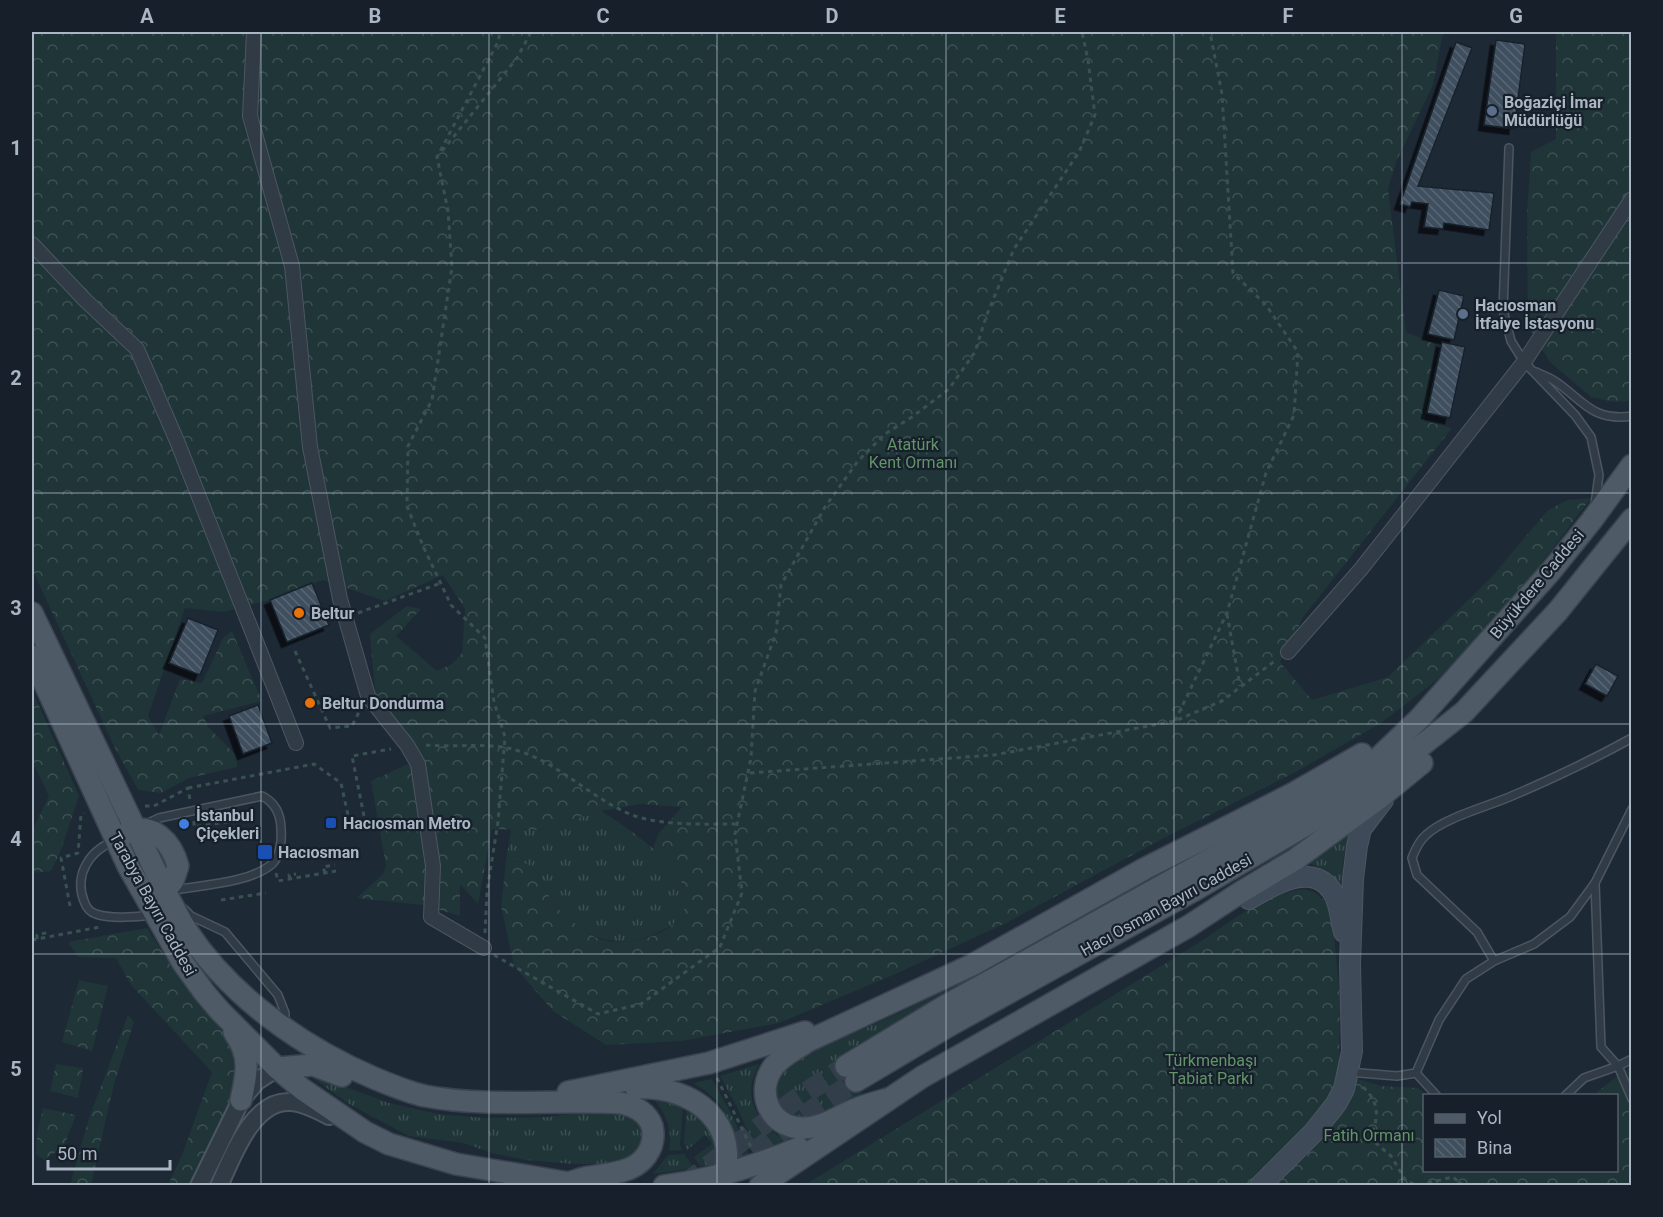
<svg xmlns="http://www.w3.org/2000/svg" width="1663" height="1217" font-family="Roboto,sans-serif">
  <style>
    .grass { fill: url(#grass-tufts) }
    .forest { fill: url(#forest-crowns) }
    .building { fill: url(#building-back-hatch); stroke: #19222c; stroke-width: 1.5; filter: url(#shadow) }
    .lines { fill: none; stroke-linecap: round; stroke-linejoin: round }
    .primary-tunnel { stroke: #333e4b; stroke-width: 21; stroke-dasharray: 21 10; stroke-linecap: butt }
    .service-casing { stroke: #4c5662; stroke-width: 10 }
    .minor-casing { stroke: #4c5662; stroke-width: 16 }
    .tertiary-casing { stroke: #4c5662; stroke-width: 20 }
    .secondary-casing { stroke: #4c5662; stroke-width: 22 }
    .primary-casing { stroke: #3a4450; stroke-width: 24 }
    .path { stroke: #3a5151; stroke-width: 3; stroke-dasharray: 4.5 4.5; stroke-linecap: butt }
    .service { stroke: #313b46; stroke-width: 7 }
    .minor { stroke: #313b46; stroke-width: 14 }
    .tertiary { stroke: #313b46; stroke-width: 16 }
    .secondary { stroke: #3f4a59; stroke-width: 20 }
    .primary { stroke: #4f5a67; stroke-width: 21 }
    .path-bridge { stroke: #3a5151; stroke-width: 3; stroke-dasharray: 4.5 4.5; stroke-linecap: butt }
    .grid { fill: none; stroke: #aab6c4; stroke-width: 1.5; stroke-opacity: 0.55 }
    .service-dot { fill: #5c6f8a; stroke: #17202a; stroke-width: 2 }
    .food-dot { fill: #e8710a; stroke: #17202a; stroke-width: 2 }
    .transit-dot { fill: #1a4fb4; stroke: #17202a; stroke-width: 2 }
    .shop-dot { fill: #3f7fe0; stroke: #17202a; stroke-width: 2 }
    .labels { text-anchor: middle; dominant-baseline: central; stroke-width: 4.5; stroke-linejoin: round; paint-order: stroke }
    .poi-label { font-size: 16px; font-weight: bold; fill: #aab6c4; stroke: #17202a; text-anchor: start }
    .park-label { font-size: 16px; fill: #62946a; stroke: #17202a }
    .street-label { font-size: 16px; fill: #aab6c4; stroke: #17202a }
    .neatline { fill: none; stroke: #aab6c4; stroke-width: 2 }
    .grid-label { font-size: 20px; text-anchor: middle; font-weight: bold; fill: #aab6c4 }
  </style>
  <defs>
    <pattern id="grass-tufts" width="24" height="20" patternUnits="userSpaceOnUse" patternTransform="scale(1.5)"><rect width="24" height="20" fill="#1f3537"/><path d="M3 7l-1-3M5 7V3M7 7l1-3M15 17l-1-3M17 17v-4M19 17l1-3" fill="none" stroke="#3d5052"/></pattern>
    <pattern id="forest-crowns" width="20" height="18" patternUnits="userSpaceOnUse" patternTransform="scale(1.5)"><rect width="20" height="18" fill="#1f3537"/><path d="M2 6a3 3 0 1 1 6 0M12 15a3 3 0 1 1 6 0" fill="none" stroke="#3d5052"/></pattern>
    <pattern id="building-back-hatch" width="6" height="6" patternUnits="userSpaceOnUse" patternTransform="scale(1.5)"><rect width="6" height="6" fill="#404f5e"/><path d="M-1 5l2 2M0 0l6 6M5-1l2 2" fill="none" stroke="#596673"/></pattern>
    <filter id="shadow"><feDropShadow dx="-5.5" dy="5.5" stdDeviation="0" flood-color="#0009"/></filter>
  </defs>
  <rect width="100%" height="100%" fill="#1e2936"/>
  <!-- grass -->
  <g class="grass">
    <path d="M601,811C627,827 704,877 683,915C679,921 667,928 661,931C640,942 623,945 600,938C588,935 560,912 553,902C537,879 541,860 506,861L511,829L538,830Z"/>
    <polygon points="1348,835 1343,863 1342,885 1331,874 1308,862"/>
    <path d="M962,982L964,985L839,1060L862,1094C848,1103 834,1114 817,1117C786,1123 761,1095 787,1068C806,1048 834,1042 859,1031C894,1016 928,999 962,982Z"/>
    <path d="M759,1064C757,1070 753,1076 752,1082C747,1107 766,1133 789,1141L758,1153L737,1107L720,1076Z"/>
    <polygon points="314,1075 389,1103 438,1114 485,1118 548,1117 603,1109 640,1119 646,1144 635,1156 620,1164 574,1164 525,1160 492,1153 463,1143 409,1136 349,1104 313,1078"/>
    <path d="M712,1079L734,1119L749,1156L741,1158C735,1126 723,1099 693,1083Z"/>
    <path d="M652,1097L683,1103L680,1144L682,1150L669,1151C673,1130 666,1113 652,1097Z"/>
    <path d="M687,1106C705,1116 713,1131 716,1150C717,1157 718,1159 715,1165L700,1166L694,1157L712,1144L705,1135L687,1150L684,1143Z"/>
    <polygon points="684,1154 694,1168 653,1174 668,1155"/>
  </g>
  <!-- forest -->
  <g class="forest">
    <path d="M32,32H1443L1433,85L1396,162L1388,189L1406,332L1435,344L1424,421L1452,428L1304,616L1280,662L1312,700L1388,677L1490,579L1547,511L1567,500L1591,498L1511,603L1437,680L1381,723L1292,774L1164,838L1006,923L893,975L779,1023L682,1041L606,1045L553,1011L514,966L501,906L506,861C541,860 537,879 553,902C560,913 584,930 595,937C622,951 683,935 686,902C688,881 666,862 653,849L658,834L682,807L640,804L601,811L538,830L492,829L478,904L460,884V916L423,905L357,898L383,874L386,866L371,781L417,760L406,730L376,701L370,634L407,606L421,609L396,636L437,671L452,664L462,653L465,609L443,575L385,601L323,580L270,600L223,612L185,608L148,716L159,735L180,679L202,683L223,638L232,631L262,701L203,716L209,728L237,756V767L189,778L161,793L138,790L115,748L32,569Z"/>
    <polygon points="1556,32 1631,32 1631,401 1614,402 1591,397 1550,362 1528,327 1527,212 1531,152 1556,139"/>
    <polygon points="32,690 79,796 61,850 51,871 32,873 32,831 49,796 32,761"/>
    <path d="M1304,889L1316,893L1326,902L1333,927L1340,997L1339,1073L1381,1086L1418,1088L1426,1095L1424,1170H1616V1096L1593,1095L1631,1066V1185L803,1186L1197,944C1230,922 1264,893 1304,889Z"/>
    <polygon points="147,928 179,978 252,1054 192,1185 168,1185 182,1155 212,1072 131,985 116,958 78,957 68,942"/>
    <polygon points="79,980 108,986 92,1051 62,1042"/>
    <polygon points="128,1015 134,1022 114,1084 91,1185 70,1185 89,1118"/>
    <polygon points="56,1064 83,1068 78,1098 50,1091"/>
    <polygon points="43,1108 76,1115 64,1146 44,1160 36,1154 37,1134"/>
  </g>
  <!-- building -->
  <g class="building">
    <polygon points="1496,40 1525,44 1514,129 1484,125"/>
    <polygon points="1456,42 1472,48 1418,186 1494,193 1489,230 1444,223 1443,229 1424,227 1428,204 1412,202 1410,207 1400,204"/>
    <polygon points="1439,290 1464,296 1454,340 1428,334"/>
    <polygon points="1442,342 1465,347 1450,418 1427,413"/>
    <polygon points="312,583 329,625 287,642 270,600"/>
    <polygon points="188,618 218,630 200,675 169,663"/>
    <polygon points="1596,664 1618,676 1607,696 1585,684"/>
    <polygon points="258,705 272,743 243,754 229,716"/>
  </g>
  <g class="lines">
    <!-- primary-tunnel -->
    <g class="primary-tunnel">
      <polyline points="729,1172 784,1129 856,1081"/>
      <polyline points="684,1185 795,1100 846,1066"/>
    </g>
    <!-- service casing -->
    <g class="service-casing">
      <g id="service">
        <polyline points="1509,148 1503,310 1511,341 1524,362 1575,415 1591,437 1599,475 1595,504"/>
        <path d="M1536,372C1542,375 1548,377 1553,380C1582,398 1590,422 1632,416"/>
        <path d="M146,824L159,818L262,796C276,803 281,815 281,830C282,840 280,857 272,864C250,883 202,885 174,890"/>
        <path d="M114,841C89,851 74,875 84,901C86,907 89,912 96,914C109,919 138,917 152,915"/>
        <polyline points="1595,883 1601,1047 1618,1066 1632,1099"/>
        <polyline points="184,909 191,916 225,932 278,995 285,1013 285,1024"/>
        <path d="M1494,961L1477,932L1417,875L1412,858C1415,850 1419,841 1426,835C1445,817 1490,806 1514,795C1554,778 1594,759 1632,738"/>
        <polyline points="1348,1072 1397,1076 1416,1073 1439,1020 1466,979 1494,961 1534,944 1570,917 1595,883 1632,809"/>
        <polyline points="1416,1073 1437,1096"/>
        <polyline points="1565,1096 1584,1078 1618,1066 1632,1059"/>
      </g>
    </g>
    <!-- minor casing -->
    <g class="minor-casing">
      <g id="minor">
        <polyline points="254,32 250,116 292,266 310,447 340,599 368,696 407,745 418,764 433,866 431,917 484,948"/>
        <polyline points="32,244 85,300 137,349 177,441 296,743"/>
        <polyline points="1288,652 1361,569 1524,362 1632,199"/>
      </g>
    </g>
    <!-- tertiary casing -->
    <g class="tertiary-casing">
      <g id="tertiary">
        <polyline points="199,1186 241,1100 257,1081 277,1068"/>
        <path d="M219,1186C232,1158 252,1100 290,1102C303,1102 317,1110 329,1116"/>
      </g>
    </g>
    <!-- secondary casing -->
    <g class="secondary-casing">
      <g id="secondary">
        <path d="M1249,899C1274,884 1316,859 1335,896C1340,907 1341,921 1344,932"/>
        <polyline points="1260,1186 1313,1133 1336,1104 1344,1089 1352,1051 1350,964 1353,879 1357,846 1361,829 1383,800"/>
      </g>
    </g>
    <!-- primary casing -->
    <g class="primary-casing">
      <g id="primary">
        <path d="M32,613L165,891C172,904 179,918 187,931C231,997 302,1047 374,1078C391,1085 407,1092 425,1096C489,1108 556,1099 621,1103C635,1106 647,1112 652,1126C654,1134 653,1142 650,1149C639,1173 613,1173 590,1177C583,1178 575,1181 568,1183"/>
        <polyline points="32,656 128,866 183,963 204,992 220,1011 277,1068 302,1089 365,1132 389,1144 456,1164 581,1185"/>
        <path d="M127,833C152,820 172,843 178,866L173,881L165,891"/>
        <path d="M234,1032C251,1056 247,1073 241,1100"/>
        <polyline points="846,1066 945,1006 1333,791 1374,762 1419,719 1551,571 1592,520 1632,465"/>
        <polyline points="277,1068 313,1065 342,1076"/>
        <polyline points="856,1081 952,1024 1200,887 1347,801 1378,780 1464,712 1558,611 1632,519"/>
        <path d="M636,1088C694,1085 744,1124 721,1186"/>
        <polyline points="568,1092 709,1063 805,1032"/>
        <path d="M887,1099C877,1102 866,1105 856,1109C838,1116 825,1127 804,1128C770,1129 754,1092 774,1066C783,1055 797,1049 808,1041L972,965L1144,869L1294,793L1362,754"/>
        <path d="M664,1186C711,1180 756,1166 799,1148"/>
        <polyline points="760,1186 922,1077 1189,926 1241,892 1296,859 1378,799 1422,763"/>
      </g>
    </g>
    <!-- path -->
    <g class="path">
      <polyline points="442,151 517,58 531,32"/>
      <polyline points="358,613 441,583"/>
      <polyline points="1227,614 1240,686"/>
      <polyline points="295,651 330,728 352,726 361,708"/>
      <polyline points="1175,721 1227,613 1266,473 1294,415 1298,352 1266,305 1233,273 1222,94 1210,32"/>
      <polyline points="750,773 994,755 1175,721 1222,701 1276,660"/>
      <polyline points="188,788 314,764 341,783 351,829 366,826 352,756 391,749"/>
      <polyline points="145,806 154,806 188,788 190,800"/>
      <polyline points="194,821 194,827 252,818"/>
      <polyline points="276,873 278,881 336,871"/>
      <polyline points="325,873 323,867 335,865"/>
      <polyline points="290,879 289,875 296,874"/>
      <polyline points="221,900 266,893"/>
      <polyline points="70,906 61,858 78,853 81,815 84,813"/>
      <polyline points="485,933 487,891 498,822 505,737 494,702 485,638 451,605 423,546 407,506 408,446 432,400 452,267 448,211 437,157 498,42 500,32"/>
      <polyline points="37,939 37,935 50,932"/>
      <polyline points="32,940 100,927"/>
      <polyline points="494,955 598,1014 641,1004 720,947 742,893 735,834 751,758 755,691 776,633 781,585 825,507 858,461 885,434 912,417 949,389 975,352 986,317 1014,249 1079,152 1095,115 1088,60 1082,32"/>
      <polyline points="717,1078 751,1147"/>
      <path d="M1363,1087C1380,1103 1379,1118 1370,1138L1391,1156L1406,1181L1419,1186"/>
      <polyline points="1419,1185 1453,1177 1460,1183"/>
      <polyline points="1460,1186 1460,1183 1470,1186"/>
    </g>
    <!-- service -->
    <use href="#service" class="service"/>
    <!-- minor -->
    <use href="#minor" class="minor"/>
    <!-- tertiary -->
    <use href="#tertiary" class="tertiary"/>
    <!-- secondary -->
    <use href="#secondary" class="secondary"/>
    <!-- primary -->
    <use href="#primary" class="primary"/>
    <!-- path-bridge -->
    <path class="path-bridge" d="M426,745C458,748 492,741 522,752C561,765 596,802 635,816C665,826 705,824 736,824"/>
  </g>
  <!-- grid -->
  <path class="grid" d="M261,32V1186M489,32V1186M717,32V1186M946,32V1186M1174,32V1186M1402,32V1186M32,263H1632M32,493H1632M32,724H1632M32,954H1632"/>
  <!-- markers -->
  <g class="service-dot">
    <circle cx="1492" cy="111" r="6"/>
    <circle cx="1463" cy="314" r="6"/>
  </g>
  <g class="food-dot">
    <circle cx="299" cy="613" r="6"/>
    <circle cx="310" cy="703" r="6"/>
  </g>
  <g class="transit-dot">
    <rect x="325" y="817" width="12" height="12" rx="3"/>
    <rect x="257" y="844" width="16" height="16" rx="3"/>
  </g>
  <circle class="shop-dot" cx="184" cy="824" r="6"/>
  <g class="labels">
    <!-- poi labels -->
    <g class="poi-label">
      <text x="1504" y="102">Boğaziçi İmar<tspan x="1504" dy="18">Müdürlüğü</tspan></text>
      <text x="1475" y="305">Hacıosman<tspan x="1475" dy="18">İtfaiye İstasyonu</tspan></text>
      <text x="311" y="613">Beltur</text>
      <text x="322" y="703">Beltur Dondurma</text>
      <text x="196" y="815">İstanbul<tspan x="196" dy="18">Çiçekleri</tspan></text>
      <text x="343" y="823">Hacıosman Metro</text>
      <text x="278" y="852">Hacıosman</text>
    </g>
    <!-- park labels -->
    <g class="park-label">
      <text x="913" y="444">Atatürk<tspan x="913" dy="18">Kent Ormanı</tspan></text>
      <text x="1211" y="1060">Türkmenbaşı<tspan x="1211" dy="18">Tabiat Parkı</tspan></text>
      <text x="1369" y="1135">Fatih Ormanı</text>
    </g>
    <!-- street labels -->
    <g class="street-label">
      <text transform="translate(1537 584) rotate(-50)">Büyükdere Caddesi</text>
      <text transform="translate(153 904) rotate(61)">Tarabya Bayırı Caddesi</text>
      <text transform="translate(1166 905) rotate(-29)">Hacı Osman Bayırı Caddesi</text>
    </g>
  </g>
  <!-- border -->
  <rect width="1663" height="1217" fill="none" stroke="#17202a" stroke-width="66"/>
  <!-- legend -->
  <rect x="1423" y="1094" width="195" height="78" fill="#17202a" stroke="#525c68" stroke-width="1.5"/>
  <rect x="1435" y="1114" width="30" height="9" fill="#4f5a67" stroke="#525c68" stroke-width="1.5"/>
  <text x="1477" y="1124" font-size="18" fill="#aab6c4">Yol</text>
  <rect x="1435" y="1139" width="30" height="18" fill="url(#building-back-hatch)" stroke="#525c68" stroke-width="1.5"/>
  <text x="1477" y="1154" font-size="18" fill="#aab6c4">Bina</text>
  <!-- scale -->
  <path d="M48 1160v9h122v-9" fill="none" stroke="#aab6c4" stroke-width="3"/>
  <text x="57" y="1160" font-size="18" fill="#aab6c4" stroke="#17202a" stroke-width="4.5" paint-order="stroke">50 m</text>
  <rect x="33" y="33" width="1597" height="1151" class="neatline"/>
  <g class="grid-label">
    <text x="147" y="23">A</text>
    <text x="375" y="23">B</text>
    <text x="603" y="23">C</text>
    <text x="832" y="23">D</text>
    <text x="1060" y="23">E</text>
    <text x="1288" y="23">F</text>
    <text x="1516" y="23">G</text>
    <text x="16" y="155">1</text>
    <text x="16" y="385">2</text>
    <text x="16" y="615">3</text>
    <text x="16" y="846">4</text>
    <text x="16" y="1076">5</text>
  </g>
</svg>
